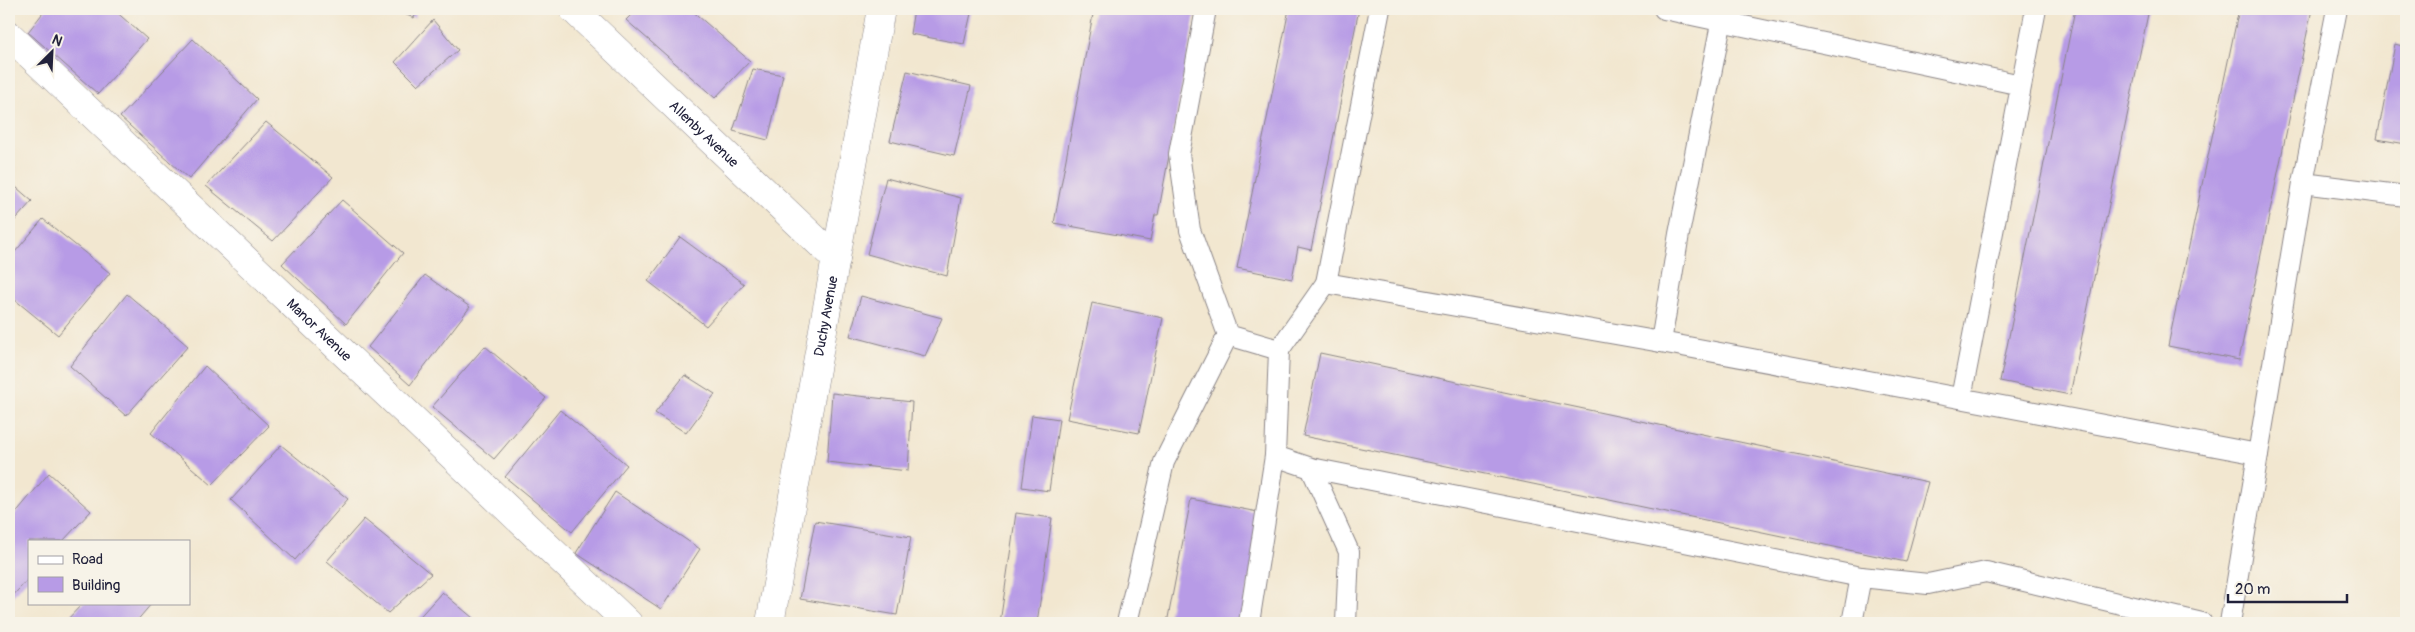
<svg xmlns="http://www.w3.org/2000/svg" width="2415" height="632" font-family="Pangolin,sans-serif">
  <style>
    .building { fill: #b79be6 }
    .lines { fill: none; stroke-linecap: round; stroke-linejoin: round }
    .lane-casing { stroke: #8a8486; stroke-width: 22 }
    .street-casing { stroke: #8a8486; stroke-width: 29 }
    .lane { stroke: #fff; stroke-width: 20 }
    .street { stroke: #fff; stroke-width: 28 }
    .labels { text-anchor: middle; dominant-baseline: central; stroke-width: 4.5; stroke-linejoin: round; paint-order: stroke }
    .street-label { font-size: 14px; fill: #22223b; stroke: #f7f3e8 }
  </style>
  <rect width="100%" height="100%" fill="#f7f3e8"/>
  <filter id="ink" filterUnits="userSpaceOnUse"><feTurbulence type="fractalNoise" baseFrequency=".02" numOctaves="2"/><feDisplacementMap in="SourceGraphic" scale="10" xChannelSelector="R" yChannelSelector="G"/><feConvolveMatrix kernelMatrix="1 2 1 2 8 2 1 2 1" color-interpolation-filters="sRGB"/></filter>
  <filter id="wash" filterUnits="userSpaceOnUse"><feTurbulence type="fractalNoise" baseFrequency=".0096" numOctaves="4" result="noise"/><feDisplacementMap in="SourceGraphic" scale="20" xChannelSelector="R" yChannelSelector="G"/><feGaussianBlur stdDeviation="1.12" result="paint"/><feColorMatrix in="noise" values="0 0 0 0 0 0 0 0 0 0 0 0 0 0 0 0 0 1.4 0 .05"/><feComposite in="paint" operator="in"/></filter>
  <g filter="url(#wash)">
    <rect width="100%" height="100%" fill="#f2e7d0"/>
    <g id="blocks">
      <!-- building -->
      <g class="building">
        <polygon points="46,9 113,9 147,39 98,94 28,32"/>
        <polygon points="392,9 418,9 414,18"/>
        <polygon points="637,9 690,9 750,61 715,98 626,20"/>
        <polygon points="914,9 972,9 964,44 910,34"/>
        <polygon points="1094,9 1196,9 1158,215 1155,215 1150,241 1054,223"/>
        <polygon points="1289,9 1359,9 1311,250 1298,247 1292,279 1237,268"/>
        <polygon points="2075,9 2149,9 2070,395 2000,381"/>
        <polygon points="2239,9 2312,9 2239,360 2168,346"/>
        <polygon points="433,20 458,50 418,85 395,62"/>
        <polygon points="193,39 257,99 189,179 120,117"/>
        <polygon points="2395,44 2406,47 2406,144 2377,139"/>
        <polygon points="753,69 783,75 768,140 733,131"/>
        <polygon points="907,71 971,86 954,156 890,141"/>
        <polygon points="266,122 333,177 273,241 206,186"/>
        <polygon points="886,178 961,198 947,276 867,254"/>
        <polygon points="9,181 32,201 9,227"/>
        <polygon points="342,200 403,253 346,324 282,264"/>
        <polygon points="43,219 110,273 58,335 9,295 9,259"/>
        <polygon points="680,237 744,284 706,326 648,281"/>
        <polygon points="425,275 470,307 410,385 368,347"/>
        <polygon points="127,294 188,346 126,416 70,366"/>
        <polygon points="861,296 942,318 925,356 850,336"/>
        <polygon points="1092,303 1163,318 1139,433 1067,419"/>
        <polygon points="485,346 546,398 494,459 432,407"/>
        <polygon points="1320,353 1928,482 1906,562 1303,436"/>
        <polygon points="205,366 269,426 212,485 151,433"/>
        <polygon points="685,375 715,394 686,433 655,413"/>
        <polygon points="832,393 912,402 908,471 827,462"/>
        <polygon points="560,410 627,465 572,532 505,477"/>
        <polygon points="1032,415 1059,419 1049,491 1022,487"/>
        <polygon points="281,445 348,499 295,560 231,500"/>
        <polygon points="49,473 91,511 63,541 29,541 29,578 9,600 9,521"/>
        <polygon points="615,492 700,549 661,609 576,553"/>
        <polygon points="1191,499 1263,513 1241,623 1167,623"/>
        <polygon points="1016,513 1052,518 1037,623 1000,623"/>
        <polygon points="364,519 431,574 388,613 327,561"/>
        <polygon points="815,521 911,537 897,615 800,599"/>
        <polygon points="442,592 479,623 414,623"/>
        <polygon points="83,603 152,603 135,623 64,623"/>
      </g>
    </g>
  </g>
  <g filter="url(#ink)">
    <use href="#blocks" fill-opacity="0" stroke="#8a8486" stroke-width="1"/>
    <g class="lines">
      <!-- lane casing -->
      <g class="lane-casing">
        <g id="lane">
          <polyline points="1206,9 1179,154 1190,230 1228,335 1279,350 1275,456 1249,623"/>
          <polyline points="1664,9 2021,85"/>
          <polyline points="2337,9 2303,183 2406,196"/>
          <polyline points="1326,283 1380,9"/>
          <polyline points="1661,342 1679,234 1724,9"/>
          <polyline points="1279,350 1326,283 1661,342 2258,454"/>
          <polyline points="1961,398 2036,9"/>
          <polyline points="1275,456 1311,468 1349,552 1346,623"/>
          <polyline points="1311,468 1861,577"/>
          <polyline points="1127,623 1164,462 1228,335"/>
          <polyline points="1852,623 1861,577 1928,584 1986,572 2202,623"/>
          <polyline points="2230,623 2303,183"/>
        </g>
      </g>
      <!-- street casing -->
      <g class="street-casing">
        <g id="street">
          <path id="s1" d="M573,9L836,259"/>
          <path id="s2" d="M9,35L628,623"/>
          <path id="s3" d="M770,623L881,9"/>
        </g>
      </g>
      <!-- lane -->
      <use href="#lane" class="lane"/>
      <!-- street -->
      <use href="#street" class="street"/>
    </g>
  </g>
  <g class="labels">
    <!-- street labels -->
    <g class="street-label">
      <text stroke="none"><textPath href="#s1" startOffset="181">Allenby Avenue</textPath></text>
      <text stroke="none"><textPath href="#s3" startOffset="312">Duchy Avenue</textPath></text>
      <text stroke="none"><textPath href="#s2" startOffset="428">Manor Avenue</textPath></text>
    </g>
  </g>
  <!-- margin -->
  <rect width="2415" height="632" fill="none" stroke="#f7f3e8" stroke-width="30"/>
  <!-- legend -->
  <rect x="28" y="540" width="162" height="65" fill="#f7f3e8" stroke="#a29fa3"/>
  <rect x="38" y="556" width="25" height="8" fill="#ffffff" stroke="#a29fa3"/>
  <text x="72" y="564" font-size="15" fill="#22223b">Road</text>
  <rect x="38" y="577" width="25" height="15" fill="#b79be6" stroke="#a29fa3"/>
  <text x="72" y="590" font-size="15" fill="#22223b">Building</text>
  <!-- north arrow -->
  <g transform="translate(52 52) rotate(24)" stroke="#f7f3e8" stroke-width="4" paint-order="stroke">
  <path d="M0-4L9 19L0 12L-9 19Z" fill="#22223b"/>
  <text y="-8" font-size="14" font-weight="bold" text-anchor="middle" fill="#22223b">N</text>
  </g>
  <!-- scale -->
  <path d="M2228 594v8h119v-8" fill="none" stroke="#22223b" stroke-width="2.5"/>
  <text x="2235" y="594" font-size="15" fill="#22223b" stroke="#f7f3e8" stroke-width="4" paint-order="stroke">20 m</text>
</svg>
